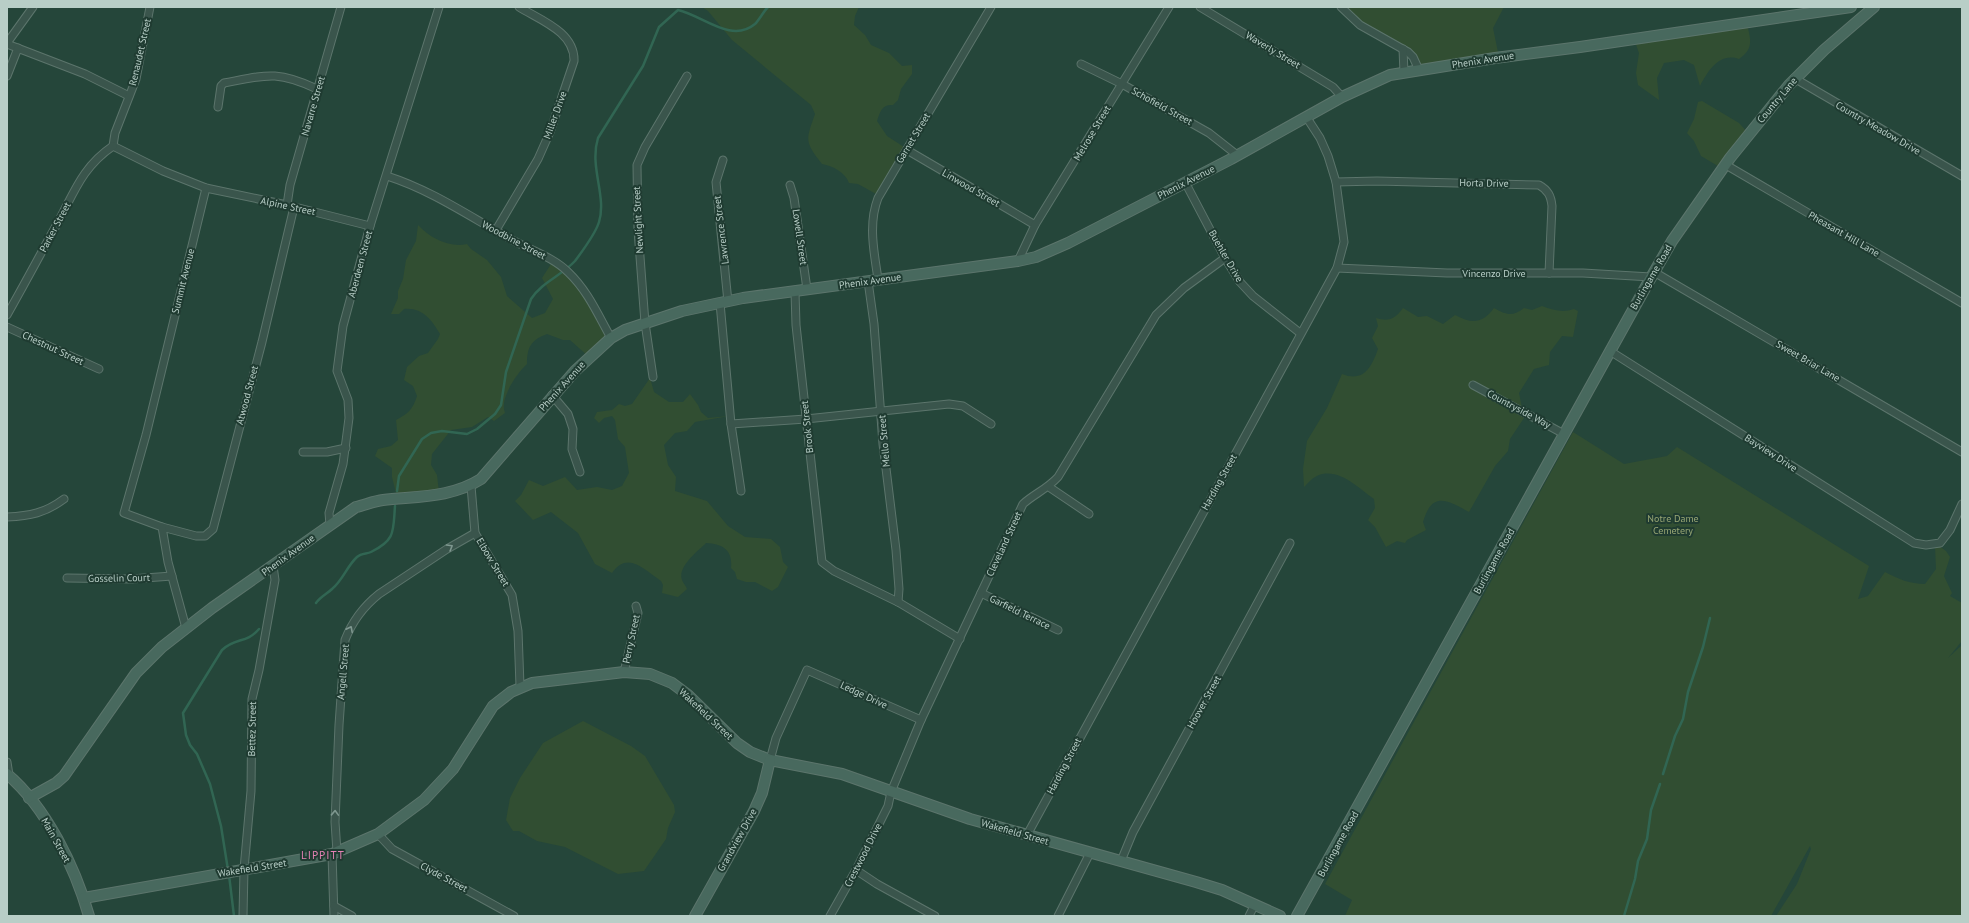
<svg xmlns="http://www.w3.org/2000/svg" width="1969" height="923" font-family="'PT Sans',sans-serif">
  <style>
    .green { fill: #314e32 }
    .lines { fill: none; stroke-linecap: round; stroke-linejoin: round }
    .stream { stroke: #316653; stroke-width: 2.5 }
    .street-casing { stroke: #5c756c; stroke-width: 9 }
    .secondary-casing { stroke: #5c756c; stroke-width: 12 }
    .street { stroke: #3a554c; stroke-width: 7 }
    .secondary { stroke: #48695e; stroke-width: 10 }
    .oneway { stroke: #7f9890 }
    .labels { text-anchor: middle; dominant-baseline: central; stroke-width: 4; stroke-linejoin: round; paint-order: stroke }
    .street-label { font-size: 10px; fill: #b8cec7; stroke: #1f3b31 }
    .park-label { font-size: 10px; fill: #98a674; stroke: #1f3b31 }
    .neighbourhood-label { font-size: 11px; letter-spacing: 1px; fill: #e582b5; stroke: #1f3b31 }
  </style>
  <rect width="100%" height="100%" fill="#25463a"/>
  <!-- green -->
  <g class="green">
    <path d="M702,7H859L855,16L854,25L865,35L871,45L889,53L902,66L912,65V74L901,89L898,100L893,105C882,104 880,112 877,121L887,136L907,149L878,195L858,184L849,183C845,172 833,166 822,164C804,141 806,140 815,114L811,105L732,40L708,11Z"/>
    <polygon points="1340,7 1504,7 1493,28 1499,57 1422,70 1406,52"/>
    <path d="M1747,23C1750,39 1755,48 1739,59C1719,52 1708,71 1700,86L1694,65L1684,60L1664,63L1657,78L1659,100L1638,85L1636,73L1639,53L1634,39Z"/>
    <polygon points="1702,101 1739,123 1749,134 1723,169 1701,156 1694,141 1687,133 1694,119 1698,102"/>
    <path d="M418,225C430,238 449,248 467,244L471,249L487,260L501,277L507,296L532,318L545,313L553,299L542,278L553,261L566,268L611,335L589,357L570,340H563L547,334C531,340 527,347 527,364C517,373 499,399 505,413L494,421L488,417L472,427L451,430L432,454L431,465L437,475L439,492L397,497L392,477V468L375,456L378,449L391,446L398,440L396,420C408,414 413,409 417,396L413,386L404,380L407,367L419,356L428,353L438,339L440,334C432,320 422,307 404,309L399,314H391L398,298V291L403,279L406,260L416,241Z"/>
    <path d="M1542,306C1553,310 1563,313 1574,309L1578,311L1573,337L1562,336L1550,352L1549,365L1534,369L1519,393L1524,418L1510,439L1508,451L1495,466L1469,512C1447,500 1432,491 1423,522L1426,530L1407,540L1405,543L1397,541L1386,547L1375,527L1368,520L1375,508L1374,499C1358,488 1340,468 1319,475C1313,477 1308,483 1304,487L1303,469L1307,441L1327,408L1342,374C1364,383 1372,366 1378,349L1372,338L1378,326L1376,318C1389,322 1395,319 1403,308L1418,317L1427,316L1443,324L1455,315C1472,324 1482,324 1494,308C1506,315 1513,317 1524,308L1532,310Z"/>
    <path d="M650,378L654,392L669,402H683L690,394L698,405L701,412L708,418L729,416L695,422L687,431L675,433L664,445L668,465L676,477L675,491L707,501L728,526L745,537L771,539L780,547L783,562L788,567L778,587L772,591L755,582H746L737,579L735,572L731,568C733,550 723,544 706,543C698,551 677,567 682,580C683,583 686,586 687,589L678,597L662,593L663,585L661,581C643,569 628,551 612,573L595,564L578,533L551,512L533,520L515,501L521,495L529,480L543,486L565,477L577,490L597,487L612,490L622,486L629,473L625,447L618,439L615,420L612,416L604,418L599,423L594,418L597,412L612,410L619,404L625,406L632,404Z"/>
    <path d="M1573,432L1624,464L1667,456L1677,447L1869,566L1858,599L1868,596L1885,572C1898,579 1910,584 1925,584L1936,569L1935,546L1936,544L1946,551L1950,557L1944,576L1952,593L1950,596L1962,603V641L1948,658L1962,645V916H1776L1797,884L1811,849L1810,846L1771,916H1345L1352,900L1325,884Z"/>
    <polygon points="583,721 631,746 645,756 674,805 675,812 668,828 666,839 644,871 618,874 565,847 537,841 519,831 513,831 506,820 510,798 520,778 543,743"/>
  </g>
  <g class="lines">
    <!-- stream -->
    <g class="stream">
      <path d="M397,491L399,476L422,439L431,433L442,431L467,434L477,429L495,414L501,405L506,372L531,299C542,282 561,276 575,261C581,253 596,232 599,222C607,196 589,167 598,138L643,66L659,27L678,10C702,15 731,44 755,24C760,19 763,12 768,7"/>
      <path d="M316,603C321,596 327,594 332,589C343,580 347,566 357,557C361,553 367,554 371,552C396,540 393,531 395,506"/>
      <polyline points="1663,774 1675,736 1683,719 1688,692 1703,647 1710,618"/>
      <path d="M228,870L221,826L210,784L197,754L190,745L186,735L183,713L222,650C236,637 246,644 259,629"/>
      <polyline points="229,875 234,916"/>
      <polyline points="1624,916 1635,879 1638,861 1647,839 1651,810 1660,784"/>
    </g>
    <!-- street casing -->
    <g class="street-casing">
      <g id="street">
        <polyline points="1200,7 1333,87 1342,97"/>
        <polyline points="1341,7 1360,25 1408,52 1413,57 1419,70"/>
        <polyline points="7,43 33,7"/>
        <polyline points="7,44 85,74 129,96"/>
        <polyline points="1403,49 1404,73"/>
        <polyline points="1081,64 1122,84 1209,133 1237,155"/>
        <polyline points="7,76 18,48"/>
        <polyline points="1794,78 1962,176"/>
        <path d="M218,107L221,86L224,83C266,75 277,70 317,89"/>
        <polyline points="113,146 163,171 206,188 287,205 370,226"/>
        <polyline points="113,146 115,133 136,79 150,7"/>
        <polyline points="907,150 1035,225"/>
        <polyline points="723,160 716,182 728,302"/>
        <polyline points="1726,165 1962,303"/>
        <path d="M387,176C434,191 473,219 516,242C533,251 554,258 568,272C588,291 598,315 611,338"/>
        <polyline points="1185,182 1225,258 1240,282 1253,296 1300,333"/>
        <path d="M1336,182L1377,181L1539,185C1548,190 1551,196 1552,206L1549,273"/>
        <polyline points="790,185 794,198 807,289"/>
        <polyline points="287,205 290,185 341,7"/>
        <path d="M496,230L538,159L550,132L574,61C575,32 540,20 519,7"/>
        <polyline points="1018,261 1035,225 1169,7"/>
        <polyline points="1337,268 1447,273 1583,273 1651,277"/>
        <polyline points="1654,272 1962,452"/>
        <path d="M878,279C874,252 868,224 878,198L991,7"/>
        <polyline points="868,281 874,324 883,444 896,550 899,589 898,602"/>
        <polyline points="795,292 796,325 822,562 834,571 898,602 960,639"/>
        <polyline points="720,303 731,424 741,491"/>
        <path d="M7,315C24,285 40,255 57,224C74,193 82,167 113,146"/>
        <polyline points="7,327 99,369"/>
        <polyline points="1610,351 1914,543 1926,545 1940,543 1950,530 1962,504"/>
        <polyline points="653,377 645,323 638,230 637,165 645,147 687,76"/>
        <polyline points="1473,385 1564,434"/>
        <polyline points="552,395 568,414 573,429 572,449 580,472"/>
        <polyline points="731,424 806,419 949,404 963,406 991,424"/>
        <polyline points="303,452 327,452 346,448"/>
        <polyline points="471,486 475,533 512,595 518,631 520,686"/>
        <polyline points="1049,487 1089,514"/>
        <path d="M7,517C30,516 45,513 64,499"/>
        <polyline points="330,525 329,513 343,464 349,418 348,400 337,371 343,326 370,226 439,7"/>
        <polyline points="162,527 196,536 205,536 213,529 262,342 294,207"/>
        <polyline points="67,578 131,579 172,576"/>
        <polyline points="981,593 1058,630"/>
        <polyline points="186,628 168,562 162,527 124,513 146,435 206,188"/>
        <polyline points="624,672 638,613 636,606"/>
        <polyline points="770,760 776,738 807,670 921,720"/>
        <polyline points="7,762 9,775"/>
        <polyline points="378,834 392,849 514,916"/>
        <polyline points="1027,835 1337,268 1344,242 1336,182 1328,156 1320,138 1307,118"/>
        <path d="M337,852L335,822L339,725L345,640C352,622 364,606 379,594L447,549L475,533"/>
        <polyline points="332,854 334,916"/>
        <polyline points="1121,861 1133,832 1290,543"/>
        <polyline points="856,870 877,884 935,916"/>
        <polyline points="334,906 352,916"/>
        <polyline points="243,916 244,869 251,791 252,699 259,670 275,580 273,566"/>
        <path d="M830,916L856,870L888,806L891,792L921,720L1023,504C1034,494 1047,489 1058,477L1156,315L1184,288L1225,258"/>
        <polyline points="1058,916 1090,853"/>
        <polyline points="1249,916 1255,904"/>
      </g>
    </g>
    <!-- secondary casing -->
    <g class="secondary-casing">
      <g id="secondary">
        <path d="M7,774C46,807 75,867 89,916"/>
        <path d="M29,798L56,783L64,776L136,673L162,647L212,608L356,507C365,505 374,501 383,500C417,496 451,498 481,479L575,371L611,338L625,330L682,311L743,298L1018,261L1036,257L1068,243L1231,159L1342,97L1390,75L1495,58L1580,47L1851,7"/>
        <polyline points="84,898 332,854 378,834 424,800 453,769 493,706 511,692 532,683 624,672 650,674 672,683 688,695 737,743 750,752 770,760 842,774 970,819 1196,882 1222,890 1280,916"/>
        <polyline points="695,916 754,811 762,793 770,760"/>
        <polyline points="1297,916 1649,281 1672,241 1730,158 1789,85 1824,50 1874,7"/>
      </g>
    </g>
    <!-- street -->
    <use href="#street" class="street"/>
    <!-- secondary -->
    <use href="#secondary" class="secondary"/>
  </g>
  <!-- one-way arrows -->
  <defs><path id="oneway-chevron" d="M-2-3.5L2.5 0L-2 3.5" fill="none" stroke-width="1.6" stroke-linecap="round" stroke-linejoin="round"/></defs>
  <g class="oneway">
    <use href="#oneway-chevron" transform="translate(450 547) rotate(-31)"/>
    <use href="#oneway-chevron" transform="translate(350 629) rotate(-63)"/>
    <use href="#oneway-chevron" transform="translate(335 813) rotate(-88)"/>
  </g>
  <g class="labels">
    <!-- street labels -->
    <g class="street-label">
      <text transform="translate(1273 50) rotate(31)">Waverly Street</text>
      <text transform="translate(140 52) rotate(-77)">Renaudet Street</text>
      <text transform="translate(1483 60) rotate(-9)">Phenix Avenue</text>
      <text transform="translate(1777 100) rotate(-50)">Country Lane</text>
      <text transform="translate(313 106) rotate(-74)">Navarre Street</text>
      <text transform="translate(1162 106) rotate(29)">Schofield Street</text>
      <text transform="translate(555 115) rotate(-70)">Miller Drive</text>
      <text transform="translate(1878 128) rotate(30)">Country Meadow Drive</text>
      <text transform="translate(1092 133) rotate(-59)">Melrose Street</text>
      <text transform="translate(913 138) rotate(-59)">Garnet Street</text>
      <text transform="translate(1186 182) rotate(-27)">Phenix Avenue</text>
      <text transform="translate(1484 183) rotate(1)">Horta Drive</text>
      <text transform="translate(971 188) rotate(30)">Linwood Street</text>
      <text transform="translate(288 206) rotate(12)">Alpine Street</text>
      <text transform="translate(638 220) rotate(-93)">Newlight Street</text>
      <text transform="translate(55 227) rotate(-62)">Parker Street</text>
      <text transform="translate(721 230) rotate(-97)">Lawrence Street</text>
      <text transform="translate(1844 234) rotate(30)">Pheasant Hill Lane</text>
      <text transform="translate(800 237) rotate(82)">Lowell Street</text>
      <text transform="translate(514 240) rotate(28)">Woodbine Street</text>
      <text transform="translate(1226 256) rotate(60)">Buehler Drive</text>
      <text transform="translate(360 264) rotate(-75)">Aberdeen Street</text>
      <text x="1494" y="273">Vincenzo Drive</text>
      <text transform="translate(1651 277) rotate(-60)">Burlingame Road</text>
      <text transform="translate(183 281) rotate(-76)">Summit Avenue</text>
      <text transform="translate(870 281) rotate(-8)">Phenix Avenue</text>
      <text transform="translate(53 348) rotate(25)">Chestnut Street</text>
      <text transform="translate(1808 361) rotate(30)">Sweet Briar Lane</text>
      <text transform="translate(562 386) rotate(-48)">Phenix Avenue</text>
      <text transform="translate(247 395) rotate(-75)">Atwood Street</text>
      <text transform="translate(1519 409) rotate(28)">Countryside Way</text>
      <text transform="translate(807 427) rotate(-96)">Brook Street</text>
      <text transform="translate(884 441) rotate(-95)">Mello Street</text>
      <text transform="translate(1771 453) rotate(33)">Bayview Drive</text>
      <text transform="translate(1219 482) rotate(-61)">Harding Street</text>
      <text transform="translate(1004 544) rotate(-65)">Cleveland Street</text>
      <text transform="translate(288 555) rotate(-36)">Phenix Avenue</text>
      <text transform="translate(1494 561) rotate(-61)">Burlingame Road</text>
      <text transform="translate(493 562) rotate(59)">Elbow Street</text>
      <text transform="translate(119 578) rotate(-1)">Gosselin Court</text>
      <text transform="translate(1020 612) rotate(26)">Garfield Terrace</text>
      <text transform="translate(631 639) rotate(-78)">Perry Street</text>
      <text transform="translate(343 672) rotate(-85)">Angell Street</text>
      <text transform="translate(864 695) rotate(25)">Ledge Drive</text>
      <text transform="translate(1204 702) rotate(-61)">Hoover Street</text>
      <text transform="translate(706 714) rotate(43)">Wakefield Street</text>
      <text transform="translate(252 729) rotate(-89)">Bettez Street</text>
      <text transform="translate(1064 766) rotate(-62)">Harding Street</text>
      <text transform="translate(1015 832) rotate(16)">Wakefield Street</text>
      <text transform="translate(56 840) rotate(61)">Main Street</text>
      <text transform="translate(737 840) rotate(-61)">Grandview Drive</text>
      <text transform="translate(1338 844) rotate(-61)">Burlingame Road</text>
      <text transform="translate(863 855) rotate(-63)">Crestwood Drive</text>
      <text transform="translate(252 868) rotate(-9)">Wakefield Street</text>
      <text transform="translate(444 877) rotate(28)">Clyde Street</text>
    </g>
    <!-- park labels -->
    <g class="park-label">
      <text x="1673" y="518">Notre Dame<tspan x="1673" dy="12">Cemetery</tspan></text>
    </g>
    <!-- neighbourhood labels -->
    <g class="neighbourhood-label">
      <text x="323" y="855">LIPPITT</text>
    </g>
  </g>
  <!-- border -->
  <rect width="1969" height="923" fill="none" stroke="#b8cec7" stroke-width="16"/>
</svg>
